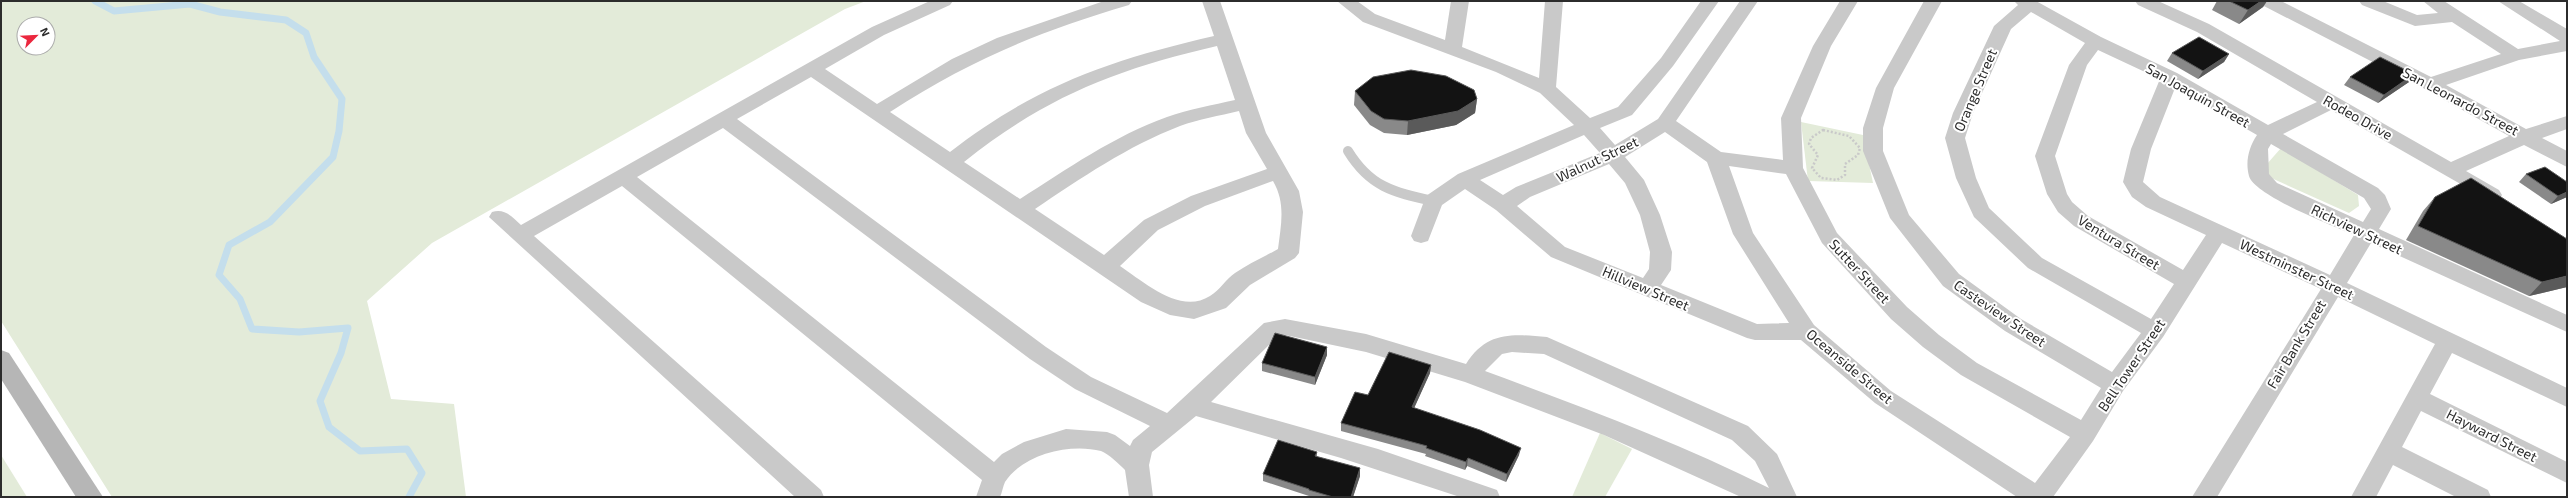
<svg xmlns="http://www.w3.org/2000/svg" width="2568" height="498" font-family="'Exo 2',sans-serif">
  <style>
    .green { fill: #e3ebd9; fill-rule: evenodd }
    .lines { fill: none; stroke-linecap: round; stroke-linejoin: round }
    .stream { stroke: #c4deec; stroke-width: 7 }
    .path { stroke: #c9c9c9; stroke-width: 2.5; stroke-dasharray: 2 2; stroke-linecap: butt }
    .service { stroke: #c9c9c9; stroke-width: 10 }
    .minor { fill: #c9c9c9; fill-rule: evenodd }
    .secondary { fill: #b6b6b6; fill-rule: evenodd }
    .wall { fill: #898989 }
    .shaded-wall { fill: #5a5a5a }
    .building { fill: #131313; stroke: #5a5a5a }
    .labels { text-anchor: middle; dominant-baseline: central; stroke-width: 4; stroke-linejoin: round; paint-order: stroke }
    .street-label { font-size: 14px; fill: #2c2c2c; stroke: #fff }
  </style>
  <rect width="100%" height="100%" fill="#fff"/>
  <!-- green -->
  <g class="green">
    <path d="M1,1H866L845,9L432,243L367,301L391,399L454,404L466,497H112L1,321ZM24,24H48V48H24Z"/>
    <polygon points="1801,122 1863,135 1873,183 1808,181"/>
    <polygon points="2281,148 2358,195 2359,206 2349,213 2269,177 2267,164"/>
    <polygon points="1600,433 1632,449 1605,497 1572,497"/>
    <polygon points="1,455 27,497 1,497"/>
  </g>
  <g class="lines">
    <!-- stream -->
    <polyline class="stream" points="95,1 114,11 190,4 220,12 286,20 306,33 314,57 342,99 339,131 333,157 270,222 229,245 219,275 240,299 252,329 299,332 348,328 341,353 320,401 329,427 360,451 407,449 422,473 409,497"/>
    <!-- path -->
    <polygon class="path" points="1823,130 1849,136 1860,148 1858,155 1845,164 1845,175 1837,180 1821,178 1812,168 1818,155 1809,144 1811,138"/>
    <!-- service -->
    <path class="service" d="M1348,151C1370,187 1393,192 1433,201"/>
    <!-- minor -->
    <g class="minor">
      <path d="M930,1H953L950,5L884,35L825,69L877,104L952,59L997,38L1104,1H1132L1129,5C1038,32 970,60 890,112L950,152C1035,86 1110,60 1214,36L1202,1H1220L1266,133L1299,191L1303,212L1299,253L1295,258L1250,285L1226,308L1194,319L1170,315L1141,302L811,77L737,119L1046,347L1091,377L1167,413L1264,323L1285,319L1366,334L1466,364C1487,331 1512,334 1547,337L1748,426L1777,454L1797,497H1741L1604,435L1465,382L1366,352L1285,335L1278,336L1211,402L1378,449L1497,490L1500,497H1460L1341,458L1196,416L1152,452L1149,465L1153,497H1129L1125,470C1119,464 1109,454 1101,451C1070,443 1023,454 1005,482C1003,486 1002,493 1000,497H976L982,480L622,186L534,236L821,490L824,497H795L489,217L492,212C505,208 512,217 521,225L872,27ZM1217,46L1235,100C1213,105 1189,109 1167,117C1114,136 1067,169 1020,199L964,162C1045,97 1117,69 1217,46ZM1239,111L1246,133L1267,169L1191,196L1144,220L1104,255L1035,209C1081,178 1128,146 1180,126C1199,119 1219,116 1239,111ZM723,128L1030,359L1075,389L1150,426L1133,440L1130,446L1115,435L1107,432L1066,429L1024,442L1002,454L994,462L637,177ZM1273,181C1286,203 1281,225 1278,249C1264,257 1248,264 1235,273C1226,279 1220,290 1210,296C1180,315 1144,282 1120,266L1158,230L1205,206ZM1512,352L1544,354L1732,440L1755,461L1769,488C1677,442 1582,407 1485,371L1502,354Z"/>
      <path d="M1337,1H1357L1375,14L1445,40L1451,1H1469L1462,47L1539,78L1545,1H1563L1556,87L1590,118L1618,107L1661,58L1701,1H1719L1673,66L1632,115L1600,128L1615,145L1658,119L1740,1H1758L1676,121L1721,152L1783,160L1781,118L1813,46L1840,1H1858L1831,46L1801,118L1803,168L1837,233L1907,307L1939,335L1977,363L2081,420L2101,388L2005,331L1943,286L1890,218L1863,151V128L1876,88L1924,1H1942L1894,88L1883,128V151L1909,215L1959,274L2021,319L2112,372L2141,333L2028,268L1974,217L1956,178L1945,138L1953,113L1994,26L2018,5L2014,1H2036L2101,37L2177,73L2268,125L2317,102L2197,32L2138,5L2135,1H2158L2209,24L2451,162L2509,136L2423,88L2262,5L2259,1H2281L2431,77L2501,54L2452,22L2415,26L2362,5L2359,1H2383L2417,15L2438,13L2423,1H2444L2518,49L2560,41L2498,1H2519L2567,29V51L2519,60L2446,85L2526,129L2567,116V129L2542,138L2567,151V167L2524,145L2466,171L2499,190L2502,195L2499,200L2492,202L2331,110L2283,134L2378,188L2385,195L2391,209L2379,229L2567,315V332L2371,243L2347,283L2567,388V407L2452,353L2430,394L2567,462V483L2421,411L2402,447L2488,490L2491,497H2456L2393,465L2376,497H2351L2435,344L2338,297L2217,497H2192L2321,289L2222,243L2163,337L2123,391L2093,441L2053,497H2017L1875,403L1801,340H1755L1747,338L1551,257L1496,210L1465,189L1442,205L1428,241L1421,243L1414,241L1411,236L1426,196L1458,174L1574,125L1540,93L1496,72L1363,22ZM2031,12L2085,43L2069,65L2035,156L2047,194L2058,212L2074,226L2174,284L2151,319L2042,258L1989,208L1976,178L1965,138L1973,113L2011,29ZM2098,50L2160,79L2131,149L2123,182L2132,197L2146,207L2206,235L2183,270L2088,216L2072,202L2067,194L2055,156L2087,65ZM2175,88L2257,135C2249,147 2245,161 2249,176C2255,196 2334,226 2354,235L2330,275L2160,197L2143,182L2151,149ZM1665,132L1707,162L1733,234L1789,323L1757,324L1661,285L1671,270L1672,252L1660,215L1644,180L1625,157ZM1584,135L1600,153L1516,187L1503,195L1480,180ZM2271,144L2364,198L2371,209L2363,222L2277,183L2269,174L2268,149ZM1609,164L1625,183L1640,215L1650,252L1649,269L1643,278L1565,247L1517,206L1530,197ZM1729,166L1786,174L1822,243L1891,319L1923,347L1961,375L2070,437L2035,483L1891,391L1814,325L1753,233Z"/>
    </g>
    <!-- secondary -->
    <polygon class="secondary" points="1,350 9,353 103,497 76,497 1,379"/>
  </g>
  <!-- wall -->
  <g class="wall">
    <polygon points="2217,1 2267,1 2263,7 2239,24 2212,10"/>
    <polygon points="2172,53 2229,54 2224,62 2198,79 2167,61"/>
    <polygon points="2414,74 2409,82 2378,103 2344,85 2350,77"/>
    <polygon points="1355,91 1477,99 1475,113 1456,125 1407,135 1384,133 1370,125 1354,105"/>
    <polygon points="2526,174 2567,197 2551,204 2519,182"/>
    <polygon points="2435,197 2567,287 2529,296 2406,240 2423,211"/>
    <polygon points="1327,347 1327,355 1315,385 1262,371 1262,363"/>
    <polygon points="1431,365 1430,373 1414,408 1519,455 1506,482 1467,466 1465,470 1425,456 1426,454 1341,431 1341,423 1368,395"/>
    <polygon points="1317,452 1317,457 1360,468 1360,476 1353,497 1309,497 1309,496 1263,481 1263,474"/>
  </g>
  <!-- shaded-wall -->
  <g class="shaded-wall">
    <polygon points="2261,1 2267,1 2263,7 2239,24 2248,10"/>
    <polygon points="2229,54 2224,62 2198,79 2203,71"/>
    <polygon points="2414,74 2409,82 2378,103 2384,95"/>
    <polygon points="1477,99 1475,113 1456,125 1407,135 1408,121"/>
    <polygon points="2567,192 2567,197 2551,204 2558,196"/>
    <polygon points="2567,276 2567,287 2529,296 2542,282"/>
    <polygon points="1327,347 1327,355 1315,385 1315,377"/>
    <polygon points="1431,365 1430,373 1411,415 1412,407"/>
    <polygon points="1521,448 1519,455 1506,482 1507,474"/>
    <polygon points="1468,458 1467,466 1465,470 1466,462"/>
    <polygon points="1360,468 1360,476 1353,497 1351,497"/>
  </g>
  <!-- building -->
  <g class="building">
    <polygon points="2229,1 2261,1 2248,10"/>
    <polygon points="2199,37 2229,54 2203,71 2172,53"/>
    <polygon points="2380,57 2414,74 2384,95 2350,77"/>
    <polygon points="1411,70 1446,76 1474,90 1477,99 1458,111 1408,121 1384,119 1371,111 1355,91 1373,77"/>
    <polygon points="2545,167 2567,182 2567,192 2558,196 2526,174"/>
    <polygon points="2471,178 2567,239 2567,276 2542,282 2418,226 2435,197"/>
    <polygon points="1275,333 1327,347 1315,377 1262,363"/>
    <polygon points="1389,352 1431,365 1412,407 1480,430 1521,448 1507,474 1468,458 1466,462 1426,448 1427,446 1341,423 1355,392 1368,395"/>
    <polygon points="1278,440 1317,452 1315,456 1360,468 1351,497 1333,497 1309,490 1309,489 1263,474"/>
  </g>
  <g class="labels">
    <!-- street labels -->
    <g class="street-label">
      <text transform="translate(1975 90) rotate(-67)">Orange Street</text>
      <text transform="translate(2198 95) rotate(29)">San Joaquin Street</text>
      <text transform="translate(2461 101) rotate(28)">San Leonardo Street</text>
      <text transform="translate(2358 117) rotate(29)">Rodeo Drive</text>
      <text transform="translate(1597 159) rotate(-25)">Walnut Street</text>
      <text transform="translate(2357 229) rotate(25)">Richview Street</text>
      <text transform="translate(2119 242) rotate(31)">Ventura Street</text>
      <text transform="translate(2297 269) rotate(25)">Westminster Street</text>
      <text transform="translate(1860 271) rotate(47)">Sutter Street</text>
      <text transform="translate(1646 288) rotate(23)">Hillview Street</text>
      <text transform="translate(2000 313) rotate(34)">Casteview Street</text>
      <text transform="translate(2296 344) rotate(-59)">Fair Bank Street</text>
      <text transform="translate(2131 365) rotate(-56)">Bell Tower Street</text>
      <text transform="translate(1850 366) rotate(40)">Oceanside Street</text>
      <text transform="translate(2492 435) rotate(27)">Hayward Street</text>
    </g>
  </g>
  <!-- border -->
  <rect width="2568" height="498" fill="none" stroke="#2c2c2c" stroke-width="4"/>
  <!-- north arrow -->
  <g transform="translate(36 36) rotate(66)"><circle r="19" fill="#ffffff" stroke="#ababab"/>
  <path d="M0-3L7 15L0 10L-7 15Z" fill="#eb273e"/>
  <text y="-6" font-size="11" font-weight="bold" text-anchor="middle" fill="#2c2c2c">N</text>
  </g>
</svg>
